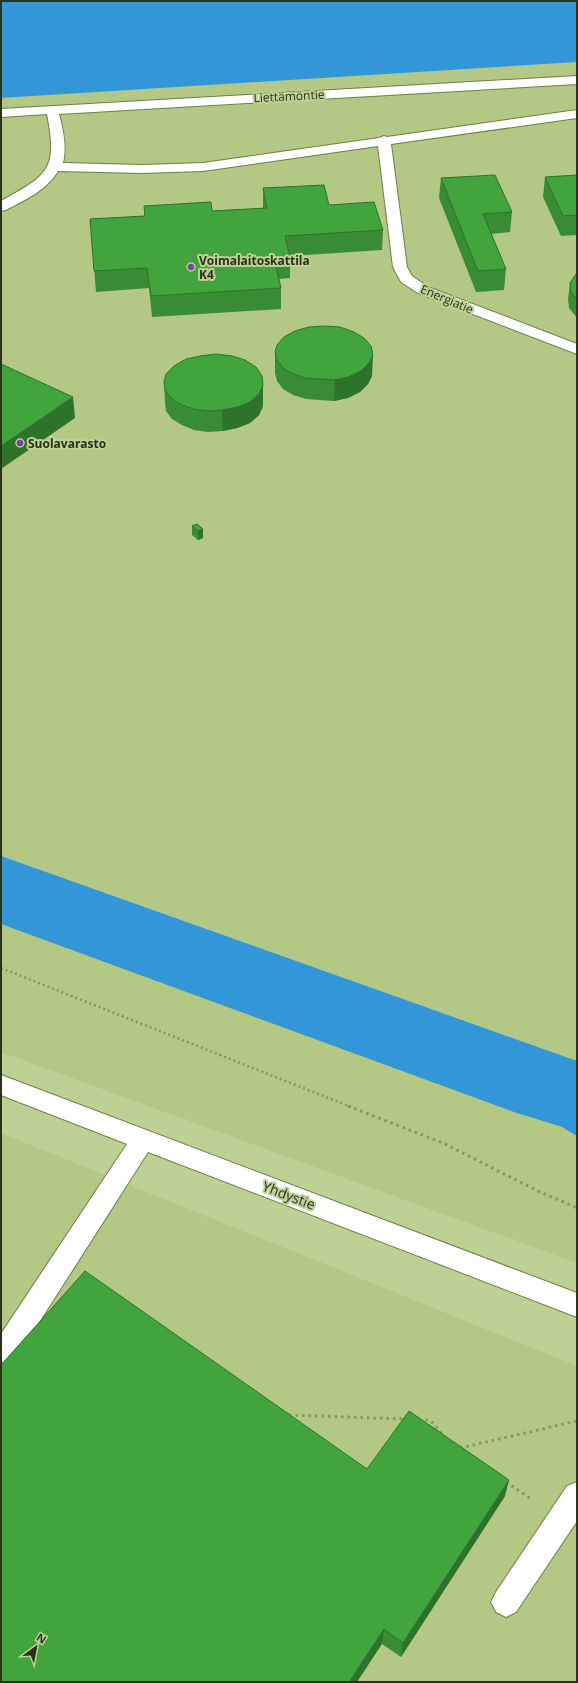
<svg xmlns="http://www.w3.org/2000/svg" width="578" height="1683" font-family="'Open Sans',sans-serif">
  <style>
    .built { fill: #b2c884 }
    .water { fill: #3296d9 }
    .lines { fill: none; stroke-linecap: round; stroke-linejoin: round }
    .lane-casing { stroke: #6e7f46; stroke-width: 2 }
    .path-far1 { stroke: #869667; stroke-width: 2.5; stroke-dasharray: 2 3; stroke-linecap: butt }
    .path { stroke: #869667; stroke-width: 3; stroke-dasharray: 2.5 4; stroke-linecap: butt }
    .lane { fill: #fff; fill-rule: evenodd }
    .wall { fill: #388d34 }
    .shaded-wall { fill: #2e732b }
    .building { fill: #41a43d; stroke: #2e732b }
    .poi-dot { fill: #7a41b7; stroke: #bdd195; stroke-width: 1.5 }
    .labels { text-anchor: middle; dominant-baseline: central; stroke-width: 4; stroke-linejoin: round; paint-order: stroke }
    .far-street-label { font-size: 12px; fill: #2a321a; stroke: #bdd195 }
    .far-poi-label { font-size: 12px; font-weight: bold; fill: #2a321a; stroke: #bdd195; text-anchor: start }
    .street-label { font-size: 14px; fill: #2a321a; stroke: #bdd195 }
  </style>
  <rect width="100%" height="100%" fill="#bdd195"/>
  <!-- built -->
  <g class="built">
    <polygon points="577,62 577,1263 1,1052 1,98"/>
    <polygon points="1,1133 577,1366 577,1682 1,1682"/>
  </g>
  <!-- water -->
  <g class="water">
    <polygon points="1,1 577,1 577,62 1,98"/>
    <polygon points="1,856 577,1061 577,1136 562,1127 514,1112 1,924"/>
  </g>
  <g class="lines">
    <!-- lane casing -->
    <g class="lane-casing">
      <g id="lane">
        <path d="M577,76V84L59,114C63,129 67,147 63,163L142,165L203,163L379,138L384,136L387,137L577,110V118L391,144L407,267L412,276L428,287L577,344V354L418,293L401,282L393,267L378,146L203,171L142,173L58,171C47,190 25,200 6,210L1,211V201C48,175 58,170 47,114L1,117V109Z"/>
        <polygon points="1,1075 577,1293 577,1317 148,1152 22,1349 10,1360 1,1363 1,1334 127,1144 1,1095"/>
        <polygon points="577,1482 577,1521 516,1612 506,1617 496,1612 491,1602 496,1592 567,1486"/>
      </g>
    </g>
    <!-- path-far1 -->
    <polyline class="path-far1" points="1,968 351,1107"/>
    <!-- path -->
    <g class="path">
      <polyline points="348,1106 443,1143 538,1191 577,1208"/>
      <polyline points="289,1415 406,1419"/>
      <polyline points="419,1420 430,1420 444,1436"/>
      <polyline points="460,1448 577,1421"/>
      <polyline points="506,1482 531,1499"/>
    </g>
    <!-- lane -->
    <use href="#lane" class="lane"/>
  </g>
  <!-- wall -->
  <g class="wall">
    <polygon points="577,175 577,235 561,236 543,197 545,177"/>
    <polygon points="441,178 512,212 510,232 491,234 506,269 504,290 476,292 439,198"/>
    <polygon points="263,188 329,205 383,230 382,250 290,256 290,278 279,279 281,288 281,309 152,317 149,288 96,292 90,219 145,216 144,206 212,211 263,208"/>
    <polygon points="577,274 577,318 569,308 568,299 570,283"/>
    <polygon points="275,352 372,376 368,384 360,392 348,398 334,401 306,399 293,395 283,389 277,381 275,373"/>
    <polygon points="164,382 263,385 263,406 259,415 250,423 237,428 223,431 208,432 194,430 182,425 172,419 166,411 165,403"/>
    <polygon points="192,526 203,529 203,538 198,540 192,535"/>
    <polygon points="367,1469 505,1496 401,1657 382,1644"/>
  </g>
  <!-- shaded-wall -->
  <g class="shaded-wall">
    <polygon points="373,355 372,376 368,384 360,392 348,398 334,401 335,380"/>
    <polygon points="263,385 263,406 259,415 250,423 237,428 223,431 222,410"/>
    <polygon points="73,397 75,418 1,469 1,446"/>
    <polygon points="203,529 203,538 198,540 198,531"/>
    <polygon points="509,1480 505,1496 401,1657 403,1643"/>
    <polygon points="384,1629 382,1644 357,1682 349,1682"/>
  </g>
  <!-- building -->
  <g class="building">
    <polygon points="495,175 512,212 483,214 506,269 478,271 441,178"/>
    <polygon points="577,175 577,215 563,216 545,177"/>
    <polygon points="324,185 329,205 374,202 383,230 285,236 290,258 274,259 281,288 151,296 147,268 94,271 90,219 145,216 144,206 211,202 212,211 267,208 263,188"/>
    <polygon points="576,274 577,274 577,300 571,292 570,283"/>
    <polygon points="324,326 340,327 354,332 364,338 371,346 373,355 369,363 361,371 348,377 335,380 306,378 293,374 283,368 277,360 275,352 277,345 284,337 295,331 309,327"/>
    <polygon points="216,354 232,356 245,360 256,367 262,376 263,385 259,394 250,402 237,407 222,410 208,411 193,409 180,404 171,398 165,390 164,382 166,374 174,366 186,359 200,356"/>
    <polygon points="1,364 73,397 1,446"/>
    <polygon points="197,524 203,529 198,531 192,526"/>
    <polygon points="85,1271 367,1469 409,1411 509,1480 403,1643 384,1629 349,1682 1,1682 1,1365"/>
  </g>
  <!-- markers -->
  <g class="poi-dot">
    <circle cx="191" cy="267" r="4"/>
    <circle cx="20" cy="443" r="4"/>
  </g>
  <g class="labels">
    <!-- far-street labels -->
    <g class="far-street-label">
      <text transform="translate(289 96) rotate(-3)">Liettämöntie</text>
      <text transform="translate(447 299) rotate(23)">Energiatie</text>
    </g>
    <!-- far-poi labels -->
    <g class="far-poi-label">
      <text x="199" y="260">Voimalaitoskattila<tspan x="199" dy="14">K4</tspan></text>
      <text x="28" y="443">Suolavarasto</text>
    </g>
    <!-- street labels -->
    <g class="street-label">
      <text transform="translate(289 1195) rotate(21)">Yhdystie</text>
    </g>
  </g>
  <!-- border -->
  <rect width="578" height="1683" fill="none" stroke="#2a321a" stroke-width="4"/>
  <!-- north arrow -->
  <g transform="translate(36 1647) rotate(32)" stroke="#bdd195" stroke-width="3" paint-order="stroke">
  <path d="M0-3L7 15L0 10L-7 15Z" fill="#2a321a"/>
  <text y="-6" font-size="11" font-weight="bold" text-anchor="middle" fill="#2a321a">N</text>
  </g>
</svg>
